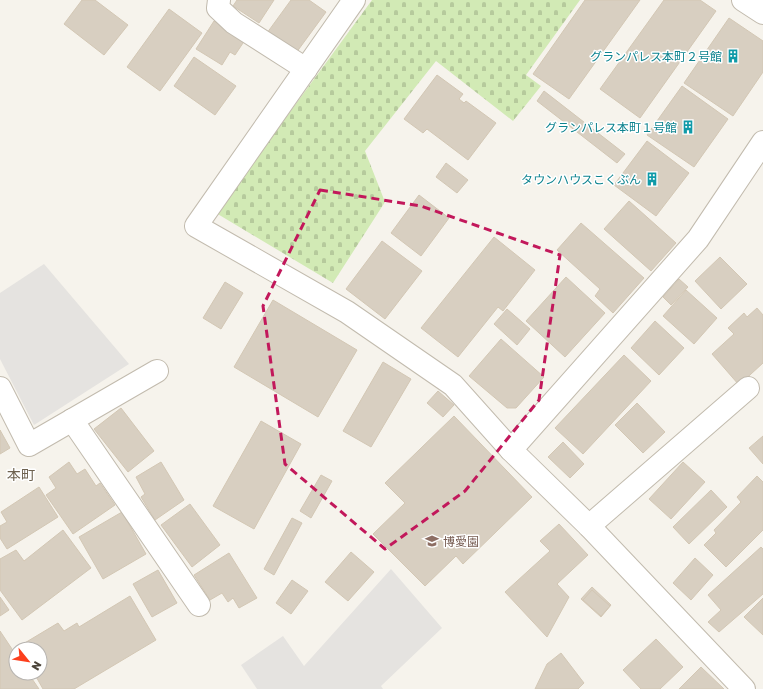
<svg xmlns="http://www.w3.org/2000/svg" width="763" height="689" font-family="'Golos Text','Noto Sans JP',sans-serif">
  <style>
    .cemetery { fill: url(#cemetery-stones) }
    .parking { fill: #e5e3e0 }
    .building { fill: #d8cfc1; stroke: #d3c7b4 }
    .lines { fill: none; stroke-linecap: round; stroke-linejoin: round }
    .minor-casing { stroke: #c2bbae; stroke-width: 24 }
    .minor { stroke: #fff; stroke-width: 22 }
    .marked { fill: none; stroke: #c2185b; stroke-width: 3; stroke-dasharray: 8 5; stroke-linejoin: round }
    .labels { text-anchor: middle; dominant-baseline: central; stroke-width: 3; stroke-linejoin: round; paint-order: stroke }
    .culture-label { font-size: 12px; fill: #0d838f; stroke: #fff; text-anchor: end }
    .education-label { font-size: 12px; fill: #785e54; stroke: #fff; text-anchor: start }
    .quarter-label { font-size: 14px; fill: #6e6250; stroke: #fff }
  </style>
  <defs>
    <pattern id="cemetery-stones" width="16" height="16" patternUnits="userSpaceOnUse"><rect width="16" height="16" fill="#d2eab5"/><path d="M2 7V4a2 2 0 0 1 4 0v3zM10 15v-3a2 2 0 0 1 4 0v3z" fill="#b6ca9c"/></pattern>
  </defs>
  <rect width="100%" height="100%" fill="#f6f3ec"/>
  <!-- cemetery -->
  <polygon class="cemetery" points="372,0 580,0 526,75 541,86 513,121 436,61 365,151 385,202 333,283 216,213"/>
  <!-- parking -->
  <g class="parking">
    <polygon points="44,264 129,364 34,425 0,359 0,293"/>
    <polygon points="391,569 442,628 381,686 383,689 257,689 241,665 283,636 304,666"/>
  </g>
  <!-- building -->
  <g class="building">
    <polygon points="82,0 95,0 128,25 104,55 64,24"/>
    <polygon points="237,0 274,0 259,23 233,6"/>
    <polygon points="291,0 309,0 326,12 296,53 267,33"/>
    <polygon points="585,0 640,0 569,99 533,74"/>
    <polygon points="664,0 700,0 716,11 640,118 600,89"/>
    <polygon points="169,9 202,33 160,91 127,67"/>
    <polygon points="729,18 763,41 763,72 733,116 684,83"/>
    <polygon points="214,21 245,40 235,55 230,52 222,65 196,49"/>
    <polygon points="194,57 236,86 215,115 174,86"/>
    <polygon points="437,75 463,94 459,99 464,103 466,101 496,123 468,160 427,129 423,133 404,119"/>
    <polygon points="682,86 728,119 694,167 647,135"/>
    <polygon points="544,91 625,154 617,163 537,101"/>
    <polygon points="647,141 689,173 656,216 614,185"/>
    <polygon points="446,163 468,180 457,193 436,177"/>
    <polygon points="419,195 449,218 421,256 391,233"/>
    <polygon points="629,201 676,243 651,271 604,229"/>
    <polygon points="581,223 644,278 613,313 595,296 600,289 557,250"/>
    <polygon points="494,237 535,270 503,311 498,307 458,357 421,328"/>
    <polygon points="382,241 422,271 385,319 346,289"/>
    <polygon points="720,257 747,284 721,309 695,281"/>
    <polygon points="566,277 605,313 565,357 526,321"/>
    <polygon points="679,279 688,287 671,305 663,297"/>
    <polygon points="225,282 243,293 221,329 203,318"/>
    <polygon points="686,290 717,318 694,344 663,316"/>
    <polygon points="273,300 357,350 318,417 234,367"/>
    <polygon points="757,308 763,315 763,363 739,385 712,354 734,334 728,328 744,313 747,317"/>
    <polygon points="507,309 530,329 517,345 494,324"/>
    <polygon points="655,321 684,348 659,375 631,348"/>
    <polygon points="501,339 544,377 516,408 507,408 469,376"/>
    <polygon points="624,355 651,381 583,454 555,428"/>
    <polygon points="383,362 411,379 371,447 343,431"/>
    <polygon points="438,391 454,405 443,417 427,403"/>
    <polygon points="637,403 665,432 643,453 615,425"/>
    <polygon points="121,408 154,451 128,472 94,429"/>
    <polygon points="454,416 532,497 463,564 456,556 425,586 373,534 405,503 385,483"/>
    <polygon points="261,421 301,444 254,529 213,506"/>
    <polygon points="0,430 10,448 0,454"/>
    <polygon points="763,436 763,464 749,448"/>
    <polygon points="563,442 584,464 570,478 548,457"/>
    <polygon points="69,462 77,474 85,469 96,486 100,483 115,505 73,534 46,495 56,488 49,477"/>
    <polygon points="161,462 184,500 155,520 141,497 145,494 136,477"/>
    <polygon points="683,462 705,482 671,519 649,499"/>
    <polygon points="321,475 332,481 311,518 300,511"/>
    <polygon points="757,476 763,482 763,530 726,567 704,545 716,533 714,530 741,502 737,497"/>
    <polygon points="39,487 58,517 7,549 0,538 0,526 7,522 1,512"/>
    <polygon points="711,490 727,507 689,544 673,527"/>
    <polygon points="190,504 220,545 192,567 161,525"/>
    <polygon points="122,512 146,554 103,579 79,537"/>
    <polygon points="292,518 302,523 274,575 264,569"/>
    <polygon points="559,524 588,555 557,584 569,597 547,637 505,592 550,551 540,541"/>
    <polygon points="63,530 91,568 22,620 0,590 0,559 16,550 24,561"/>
    <polygon points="761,547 763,549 763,594 719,632 708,622 721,610 708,595"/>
    <polygon points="351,552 374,572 348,601 325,582"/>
    <polygon points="229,553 257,598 239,608 233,598 228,602 222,593 210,600 194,575"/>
    <polygon points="695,558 713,575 691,600 673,583"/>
    <polygon points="158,570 177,603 152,617 133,584"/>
    <polygon points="292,580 308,591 291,614 276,603"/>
    <polygon points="592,587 611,605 601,617 581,599"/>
    <polygon points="592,590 610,606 601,616 583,600"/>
    <polygon points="130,596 156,640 74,689 43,689 34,673 40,673 40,649 19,649 18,647 58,623 64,631 77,623 79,627"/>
    <polygon points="0,597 9,610 0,616"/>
    <polygon points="763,598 763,635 744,617"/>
    <polygon points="0,631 16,655 16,673 28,673 39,689 0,689"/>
    <polygon points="656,639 683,667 660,689 641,689 623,670"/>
    <polygon points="561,653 584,683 578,689 535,689 547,664"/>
    <polygon points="701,667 724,689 679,689"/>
  </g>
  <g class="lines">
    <!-- minor casing -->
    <g class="minor-casing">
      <g id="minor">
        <polyline points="219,0 218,8 234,23 306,69"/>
        <polyline points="354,0 196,226 347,312 453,385 511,450 589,526 744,689"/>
        <polyline points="743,0 763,13"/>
        <polyline points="0,388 29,445 157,371"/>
        <polyline points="72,420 199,605"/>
        <polyline points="511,450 698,239 763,142"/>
        <polyline points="589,526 748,388"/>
      </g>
    </g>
    <!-- minor -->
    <use href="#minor" class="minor"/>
  </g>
  <!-- marked area -->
  <path class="marked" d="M320,190L421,206L560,255L539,400L465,491L385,549L285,464L263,306Z"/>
  <!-- icons -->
  <defs>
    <g id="building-bare" transform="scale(1.08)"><path d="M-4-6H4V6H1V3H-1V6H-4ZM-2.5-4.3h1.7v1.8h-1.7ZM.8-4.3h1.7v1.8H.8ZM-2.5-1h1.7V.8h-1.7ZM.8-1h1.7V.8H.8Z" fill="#0f9aa8" stroke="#fff" stroke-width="2.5" paint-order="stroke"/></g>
    <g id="school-bare" transform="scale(1.08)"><path d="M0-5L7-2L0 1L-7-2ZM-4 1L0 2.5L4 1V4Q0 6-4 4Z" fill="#8d6e63" stroke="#fff" stroke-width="2.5" paint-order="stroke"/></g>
  </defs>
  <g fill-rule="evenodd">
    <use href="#building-bare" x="733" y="56"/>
    <use href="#building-bare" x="688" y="127"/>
    <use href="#building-bare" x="652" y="179"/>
    <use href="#school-bare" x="432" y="541"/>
  </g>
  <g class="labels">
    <!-- culture labels -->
    <g class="culture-label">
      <text x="722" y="56">グランパレス本町２号館</text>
      <text x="677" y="127">グランパレス本町１号館</text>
      <text x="641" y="179">タウンハウスこくぶん</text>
    </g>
    <!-- education labels -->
    <g class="education-label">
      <text x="443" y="541">博愛園</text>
    </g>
    <!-- quarter labels -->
    <g class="quarter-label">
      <text x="21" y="474">本町</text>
    </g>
  </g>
  <!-- north arrow -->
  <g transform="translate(28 661) rotate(120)"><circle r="19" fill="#ffffff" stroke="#b7b4b0"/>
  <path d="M0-3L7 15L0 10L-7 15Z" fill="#fc3f1d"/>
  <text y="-6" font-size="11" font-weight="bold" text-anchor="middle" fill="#4b4439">N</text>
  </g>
</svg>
